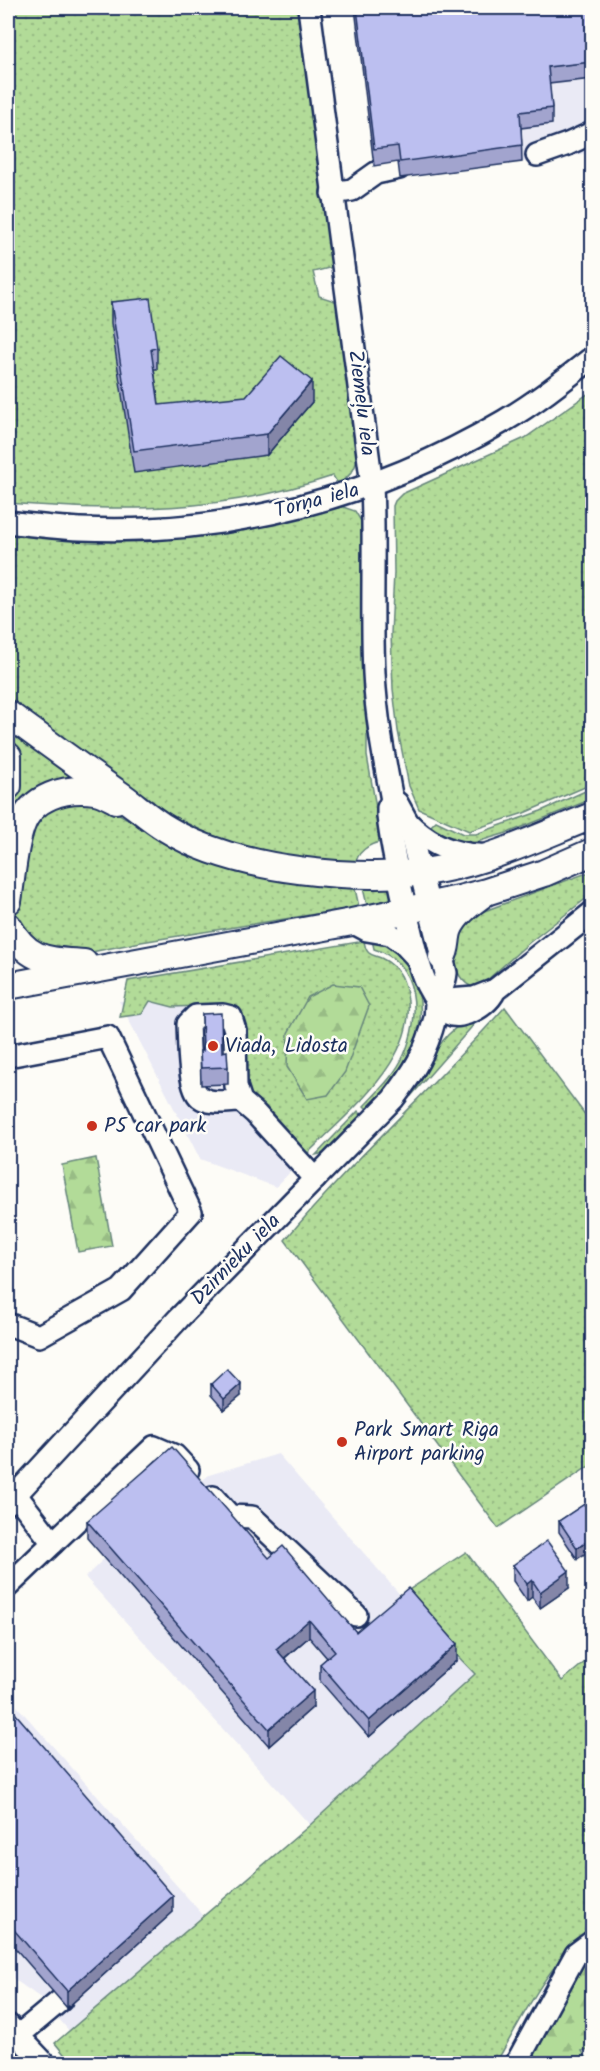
<svg xmlns="http://www.w3.org/2000/svg" width="600" height="2071" font-family="Kalam,sans-serif">
  <style>
    .built { fill: #eaeaf5 }
    .grass { fill: url(#grass-dots); stroke: #66857b; stroke-width: 1.5 }
    .forest { fill: url(#forest-firs); stroke: #66857b; stroke-width: 1.5 }
    .lines { fill: none; stroke-linecap: round; stroke-linejoin: round }
    .minor-casing { stroke: #1b2f5e; stroke-width: 26 }
    .major-casing { stroke: #1b2f5e; stroke-width: 30 }
    .minor { stroke: #fdfcf7; stroke-width: 21 }
    .major { stroke: #fdfcf7; stroke-width: 26 }
    .wall { fill: #a2a4ce; stroke: #1b2f5e; stroke-width: 1.5 }
    .shaded-wall { fill: #8486a8; stroke: #1b2f5e; stroke-width: 1.5 }
    .building { fill: #bcbff0; stroke: #1b2f5e; stroke-width: 1.5 }
    .poi-dot { fill: #c8321e; stroke: #fdfcf7; stroke-width: 2 }
    .labels { text-anchor: middle; dominant-baseline: central; stroke-width: 5; stroke-linejoin: round; paint-order: stroke }
    .street-label { font-size: 21px; fill: #1b2f5e; stroke: #fdfcf7 }
    .poi-label { font-size: 21px; fill: #1b2f5e; stroke: #fdfcf7; text-anchor: start }
  </style>
  <defs>
    <pattern id="grass-dots" width="8" height="8" patternUnits="userSpaceOnUse" patternTransform="scale(1.5)"><rect width="8" height="8" fill="#b2db98"/><path d="M2 2h.1M6 6h.1" fill="none" stroke="#98bc85" stroke-width="1.8" stroke-linecap="round"/></pattern>
    <pattern id="forest-firs" width="22" height="20" patternUnits="userSpaceOnUse" patternTransform="scale(1.5)"><rect width="22" height="20" fill="#b2db98"/><path d="M5 1l3.5 6h-7zM16 11l3.5 6h-7z" fill="#98bc85"/></pattern>
  </defs>
  <rect width="100%" height="100%" fill="#fdfcf7"/>
  <filter id="ink" filterUnits="userSpaceOnUse"><feTurbulence type="fractalNoise" baseFrequency=".0167" numOctaves="2"/><feDisplacementMap in="SourceGraphic" scale="12" xChannelSelector="R" yChannelSelector="G"/><feConvolveMatrix kernelMatrix="1 2 1 2 8 2 1 2 1" color-interpolation-filters="sRGB"/></filter>
  <g filter="url(#ink)">
    <!-- built -->
    <g class="built">
      <polygon points="592,79 592,153 522,162 520,129 552,124 548,84"/>
      <polygon points="250,1000 310,1151 276,1187 200,1159 119,1001"/>
      <polygon points="278,1454 408,1604 475,1674 310,1825 85,1577 105,1558 87,1538 194,1487 209,1475"/>
      <polygon points="8,1696 203,1915 70,2032 42,1999 8,1975"/>
    </g>
    <!-- grass -->
    <g class="grass">
      <path d="M8,8H300L333,267L313,272L319,296L338,302L357,450C358,467 352,475 338,484L333,476C222,513 122,512 8,503V185L12,138L10,89L8,77Z"/>
      <polygon points="592,391 592,784 524,813 469,831 419,809 409,786 398,731 393,689 391,634 394,573 393,506 395,501 402,494 525,438"/>
      <path d="M331,507H343L355,511L364,526L361,629L367,723V756L382,842C369,843 356,853 355,866C306,862 258,855 212,835C142,805 71,748 8,704V531Z"/>
      <polygon points="11,729 80,779 8,841 18,778 17,755"/>
      <polygon points="592,788 592,799 510,832 470,844 456,844 425,832 436,821 463,834 476,834 541,811"/>
      <polygon points="67,797 101,803 166,842 210,863 232,869 354,884 359,907 141,942 72,956 49,955 16,926 14,903 33,818"/>
      <path d="M592,871V894L530,942L486,981L475,988C451,980 453,951 457,931L479,913Z"/>
      <polygon points="362,884 385,884 391,888 391,897 389,900 367,905"/>
      <path d="M372,940C396,945 402,950 412,972C428,1007 420,1045 399,1076C391,1089 379,1100 369,1111L364,1106C379,1090 395,1075 404,1055C421,1017 420,963 374,949Z"/>
      <path d="M364,941C365,945 365,950 369,953C372,956 377,956 381,958C390,962 400,971 403,980C430,1050 350,1110 307,1154L298,1148L246,1091L245,1026H242L224,1005L173,1007L150,1001L142,1014L120,1017L128,981Z"/>
      <path d="M505,1007L592,1124V1464L498,1528L285,1240C354,1158 434,1087 505,1007Z"/>
      <path d="M484,1013L411,1096L409,1093C435,1058 438,1029 484,1013Z"/>
      <polygon points="358,1111 364,1117 328,1152 316,1155"/>
      <path d="M466,1552L562,1681L592,1656V1927C548,1963 524,2015 496,2063L72,2064L55,2043L310,1825L475,1674L400,1596Z"/>
    </g>
    <!-- forest -->
    <g class="forest">
      <polygon points="333,984 359,987 369,1006 345,1072 328,1095 307,1099 287,1067 288,1033 308,997"/>
      <polygon points="96,1158 112,1246 78,1252 62,1165"/>
      <polygon points="592,1942 592,2048 582,2051 590,2063 516,2064"/>
    </g>
    <g class="lines">
      <!-- minor casing -->
      <g class="minor-casing">
        <g id="minor">
          <path d="M309,8L372,485C375,548 371,611 374,673C376,716 384,758 392,800L388,808V816C392,852 401,888 409,924C414,944 418,967 427,985C432,995 441,1008 450,1014C456,1017 462,1015 468,1013C479,1009 490,1001 495,990L592,913"/>
          <polyline points="537,155 568,144 592,133"/>
          <polyline points="332,193 352,190 376,173 399,168"/>
          <path d="M8,522C32,525 56,528 80,529C231,536 375,497 504,421C535,403 564,380 592,358"/>
          <path d="M408,823C424,839 445,851 468,854C474,855 481,855 487,856"/>
          <polyline points="352,922 367,930 390,934 404,944 417,958"/>
          <polyline points="437,1001 474,998 492,991"/>
          <polyline points="8,1056 108,1037 191,1212 121,1290 39,1336 8,1324"/>
          <path d="M241,1101C229,1101 210,1105 200,1097C188,1088 189,1039 188,1024L196,1016L223,1015L231,1017L235,1030L236,1086L241,1101L255,1113L315,1179"/>
          <polyline points="16,1495 53,1543 154,1447 175,1456 188,1470"/>
          <polyline points="213,1497 230,1516 252,1517 356,1615"/>
          <path d="M8,1503L179,1318L393,1099C414,1072 426,1052 435,1018C436,1012 435,1005 437,1000C441,989 445,985 446,973L408,823L397,803L392,800"/>
          <polyline points="8,1586 53,1543"/>
          <polyline points="8,2025 45,2064"/>
          <polyline points="19,2035 61,2000"/>
          <polyline points="516,2064 576,1954 592,1942"/>
        </g>
      </g>
      <!-- major casing -->
      <g class="major-casing">
        <g id="major">
          <path d="M8,714C45,741 82,768 119,794C135,805 150,819 167,829C234,871 366,884 442,869C494,859 543,835 592,816"/>
          <polyline points="8,756 8,786"/>
          <path d="M8,901C12,877 13,850 21,827C31,796 65,787 95,791C102,792 110,797 116,800"/>
          <path d="M8,926C29,962 46,960 84,963"/>
          <path d="M442,957C448,948 445,939 449,929C455,914 471,903 483,894"/>
          <polyline points="8,986 352,922 459,899 486,892 544,873 592,852"/>
        </g>
      </g>
      <!-- minor -->
      <use href="#minor" class="minor"/>
      <!-- major -->
      <use href="#major" class="major"/>
    </g>
    <!-- wall -->
    <g class="wall">
      <polygon points="355,8 592,8 592,79 549,84 552,108 552,124 521,128 522,162 400,178 398,162 374,166"/>
      <polygon points="111,302 157,348 157,369 154,369 159,405 312,402 267,455 134,473 111,323"/>
      <polygon points="202,1014 222,1052 228,1067 228,1084 201,1085 200,1051 203,1051"/>
      <polygon points="211,1384 241,1396 224,1410 211,1395"/>
      <polygon points="586,1503 577,1559 559,1532 559,1521"/>
      <polygon points="87,1521 269,1558 356,1632 457,1660 369,1737 320,1681 320,1664 327,1658 309,1637 285,1658 313,1707 269,1746 87,1538"/>
      <polygon points="513,1565 569,1588 540,1608 532,1597 527,1601 513,1581"/>
      <polygon points="8,1705 173,1912 67,2008 8,1940"/>
    </g>
    <!-- shaded-wall -->
    <g class="shaded-wall">
      <polygon points="312,381 312,402 267,455 267,434"/>
      <polygon points="241,1384 241,1396 224,1410 224,1399"/>
      <polygon points="592,1538 592,1549 577,1559 577,1548"/>
      <polygon points="569,1571 569,1588 540,1608 540,1592"/>
      <polygon points="532,1580 532,1597 527,1601 527,1584"/>
      <polygon points="309,1620 309,1637 276,1665 276,1649"/>
      <polygon points="457,1644 457,1660 369,1737 369,1721"/>
      <polygon points="313,1691 313,1707 269,1746 269,1729"/>
      <polygon points="173,1896 173,1912 67,2008 67,1991"/>
    </g>
    <!-- building -->
    <g class="building">
      <polygon points="357,8 592,8 592,62 548,67 552,108 520,112 522,145 400,162 398,146 374,149"/>
      <polygon points="150,298 157,348 151,349 159,405 246,396 281,356 312,381 267,434 134,451 111,302"/>
      <polygon points="221,1013 222,1052 227,1051 228,1067 201,1068 200,1051 203,1051 202,1014"/>
      <polygon points="227,1369 241,1384 224,1399 211,1384"/>
      <polygon points="172,1447 269,1558 283,1546 356,1632 408,1588 457,1644 369,1721 320,1664 335,1651 309,1620 276,1649 313,1691 269,1729 87,1521"/>
      <polygon points="586,1503 592,1512 592,1538 577,1548 559,1521"/>
      <polygon points="547,1541 569,1571 540,1592 532,1580 527,1584 513,1565"/>
      <polygon points="8,1705 173,1896 67,1991 8,1923"/>
    </g>
  </g>
  <!-- markers -->
  <g class="poi-dot">
    <circle cx="213" cy="1046" r="6"/>
    <circle cx="92" cy="1126" r="6"/>
    <circle cx="342" cy="1442" r="6"/>
  </g>
  <g class="labels">
    <!-- street labels -->
    <g class="street-label">
      <text transform="translate(361 403) rotate(83)">Ziemeļu iela</text>
      <text transform="translate(317 501) rotate(-15)">Torņa iela</text>
      <text transform="translate(236 1260) rotate(-46)">Dzirnieku iela</text>
    </g>
    <!-- poi labels -->
    <g class="poi-label">
      <text x="225" y="1046">Viada, Lidosta</text>
      <text x="104" y="1126">P5 car park</text>
      <text x="354" y="1430">Park Smart Riga<tspan x="354" dy="24">Airport parking</tspan></text>
    </g>
  </g>
  <!-- margin -->
  <rect width="600" height="2071" fill="none" stroke="#fdfcf7" stroke-width="30"/>
  <rect x="15" y="15" width="570" height="2041" fill="none" stroke="#1b2f5e" stroke-width="2" filter="url(#ink)"/>
</svg>
